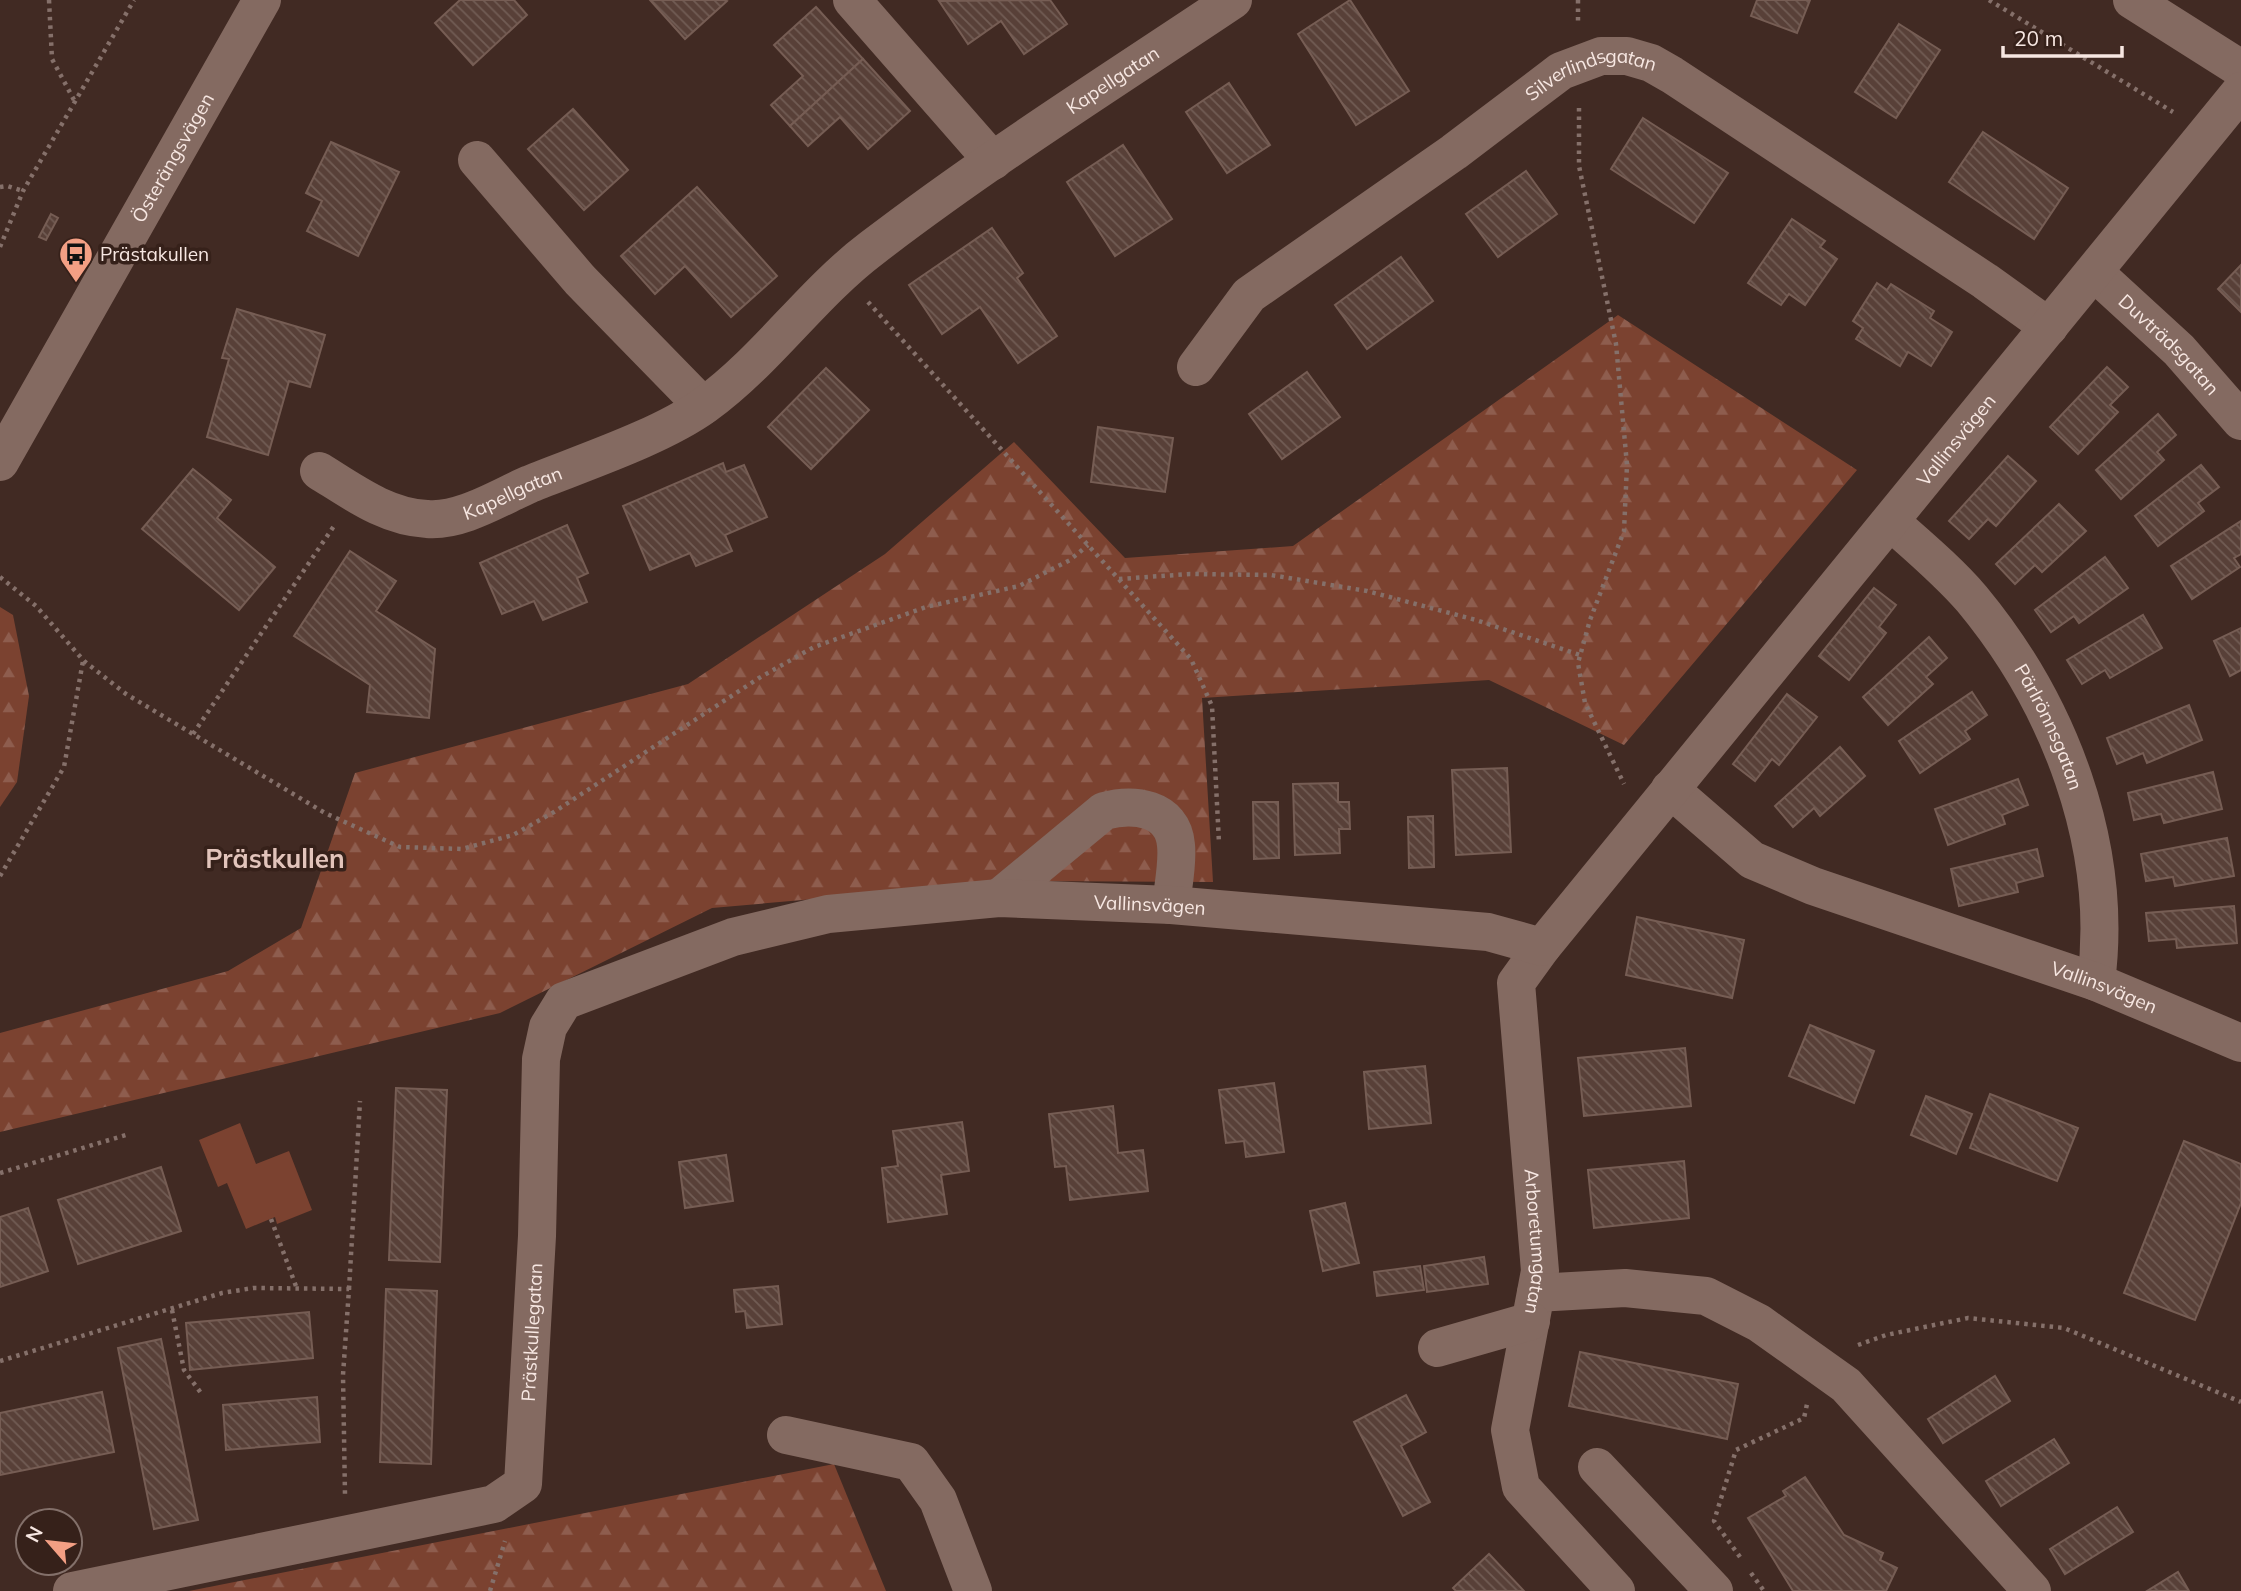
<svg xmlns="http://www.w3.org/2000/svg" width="2241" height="1591" font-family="Mulish,sans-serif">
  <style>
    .forest { fill: url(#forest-firs) }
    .park { fill: #7b4230 }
    .building { fill: url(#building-back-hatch); stroke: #765d54; stroke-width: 2 }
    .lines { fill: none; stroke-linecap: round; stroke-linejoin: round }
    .path { stroke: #85706a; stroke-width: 4.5; stroke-dasharray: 3.5 5; stroke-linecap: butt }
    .minor { stroke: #846a61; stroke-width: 38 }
    .labels { text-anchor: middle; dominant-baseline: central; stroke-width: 7; stroke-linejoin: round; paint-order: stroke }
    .street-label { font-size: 19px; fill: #f7e7e2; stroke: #36211a }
    .poi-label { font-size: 19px; fill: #f7e7e2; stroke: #36211a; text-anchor: start }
    .district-label { font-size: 26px; font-weight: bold; fill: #e2c4bb; stroke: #36211a }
  </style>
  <defs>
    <pattern id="forest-firs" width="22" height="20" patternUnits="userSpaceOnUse" patternTransform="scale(1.75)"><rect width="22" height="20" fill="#7b4230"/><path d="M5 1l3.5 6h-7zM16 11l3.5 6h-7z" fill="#8e5d4e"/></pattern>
    <pattern id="building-back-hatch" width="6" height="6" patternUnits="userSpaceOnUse" patternTransform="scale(1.75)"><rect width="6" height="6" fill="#584038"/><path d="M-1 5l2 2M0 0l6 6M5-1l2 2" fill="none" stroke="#715c54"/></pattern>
  </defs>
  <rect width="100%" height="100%" fill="#412a23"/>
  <!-- forest -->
  <g class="forest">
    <polygon points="1618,315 1857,470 1624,745 1489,680 1202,698 1213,882 1020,881 712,908 500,1013 0,1132 0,1033 228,971 301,928 355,773 688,684 885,554 1014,442 1125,558 1293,546"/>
    <polygon points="0,607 13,615 29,696 17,782 0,807"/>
    <polygon points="834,1464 886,1591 189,1591"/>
  </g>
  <!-- park -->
  <polygon class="park" points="240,1123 256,1164 289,1151 312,1210 277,1224 275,1217 246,1229 227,1183 218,1187 199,1140"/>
  <!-- building -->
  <g class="building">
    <polygon points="460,0 514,0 527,15 473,65 435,23"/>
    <polygon points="650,0 725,0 727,1 685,39"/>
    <polygon points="1050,0 1067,24 1024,54 1001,21 968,44 939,1"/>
    <polygon points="1350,0 1409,91 1356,125 1298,34"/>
    <polygon points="1757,0 1810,0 1797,33 1751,16"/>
    <polygon points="816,7 863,59 790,126 771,105 803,76 774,45"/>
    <polygon points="1899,24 1940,50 1896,118 1855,92"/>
    <polygon points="863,59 910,111 868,149 840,117 808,146 790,126"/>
    <polygon points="1229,83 1270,145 1227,173 1186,112"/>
    <polygon points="573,109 628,170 584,210 528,149"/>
    <polygon points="1643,118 1728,173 1694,223 1611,169"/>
    <polygon points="1983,132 2068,188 2034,239 1949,182"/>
    <polygon points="331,142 399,172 358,256 307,231 322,201 306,193"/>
    <polygon points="1123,145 1172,219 1115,256 1067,182"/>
    <polygon points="1526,171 1557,214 1498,257 1466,214"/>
    <polygon points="697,187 777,276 731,317 685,266 655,294 621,256"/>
    <polygon points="51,214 58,218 46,240 39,237"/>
    <polygon points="1792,219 1825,241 1820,247 1837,259 1805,305 1789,294 1781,305 1748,283"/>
    <polygon points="992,228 1023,273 1017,278 1057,336 1018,363 980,307 942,334 909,285"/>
    <polygon points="1401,257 1433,301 1367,349 1335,305"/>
    <polygon points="2241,265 2241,312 2218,289"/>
    <polygon points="1877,283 1887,290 1891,284 1934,311 1930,318 1952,332 1931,366 1908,352 1900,366 1856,339 1863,328 1853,321"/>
    <polygon points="237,309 325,335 310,387 289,381 268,455 207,437 229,359 222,358"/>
    <polygon points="2107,367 2128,387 2110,405 2118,412 2078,454 2050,427"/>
    <polygon points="826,368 869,410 811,469 768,427"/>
    <polygon points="1307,372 1340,417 1282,459 1249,414"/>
    <polygon points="2158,414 2176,435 2157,452 2164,460 2121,499 2096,470"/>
    <polygon points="1098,427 1173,438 1165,492 1091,482"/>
    <polygon points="2008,456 2036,481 1996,526 1988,519 1969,539 1949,521"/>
    <polygon points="723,463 726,472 744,465 767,517 725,535 732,551 696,566 690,553 650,570 623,506"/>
    <polygon points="2201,465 2219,487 2198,503 2204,511 2158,546 2135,516"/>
    <polygon points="193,469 231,500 217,518 275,567 239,610 142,529"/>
    <polygon points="2059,504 2086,531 2042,572 2035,565 2015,584 1996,564"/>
    <polygon points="2241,521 2241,554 2234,558 2240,567 2192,599 2171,566"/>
    <polygon points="567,525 588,573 577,578 587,602 543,620 534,601 502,614 480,563"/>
    <polygon points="350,551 396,581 376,611 435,649 429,718 367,712 370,685 294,636"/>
    <polygon points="2105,557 2128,588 2079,623 2074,616 2051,632 2035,610"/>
    <polygon points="1874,588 1896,605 1879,627 1886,633 1849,680 1819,656"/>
    <polygon points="2143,615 2162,648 2110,678 2105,670 2082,684 2067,660"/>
    <polygon points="2241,628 2241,670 2230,676 2214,641"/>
    <polygon points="1929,637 1947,658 1926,677 1933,684 1888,725 1863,697"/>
    <polygon points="1972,692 1987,715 1965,731 1970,739 1920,773 1899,741"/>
    <polygon points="1787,694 1817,717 1779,765 1772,759 1755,781 1733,764"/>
    <polygon points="2189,705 2202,740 2147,763 2143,753 2117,764 2107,738"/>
    <polygon points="1840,747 1865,776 1820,816 1814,808 1793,827 1775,806"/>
    <polygon points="1507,768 1511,852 1456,855 1452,770"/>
    <polygon points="2213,772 2222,809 2164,823 2161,814 2134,820 2128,793"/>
    <polygon points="2018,779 2028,805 2002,815 2005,824 1948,845 1935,809"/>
    <polygon points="1338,783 1338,802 1349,802 1350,829 1339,829 1340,853 1295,855 1293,784"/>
    <polygon points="1253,802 1278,802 1279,858 1254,859"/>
    <polygon points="1433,816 1434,867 1409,868 1408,817"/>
    <polygon points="2227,838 2234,876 2175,886 2173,877 2146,881 2141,854"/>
    <polygon points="2037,849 2043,876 2016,883 2018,892 1959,906 1951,869"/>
    <polygon points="2234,906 2237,943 2177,948 2176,939 2149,941 2146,913"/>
    <polygon points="1637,917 1744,940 1732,998 1626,975"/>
    <polygon points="1810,1025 1874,1051 1854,1103 1789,1076"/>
    <polygon points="1685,1048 1691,1106 1584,1116 1578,1058"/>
    <polygon points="1425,1066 1431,1123 1369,1129 1364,1072"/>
    <polygon points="1274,1083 1284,1152 1246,1157 1244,1141 1226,1143 1219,1090"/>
    <polygon points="396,1088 447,1090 440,1262 389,1260"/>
    <polygon points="1990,1094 2078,1128 2057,1181 1970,1148"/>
    <polygon points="1926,1096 1972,1114 1956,1154 1911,1135"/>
    <polygon points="1113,1106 1118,1153 1143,1150 1148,1191 1070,1200 1066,1166 1055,1167 1049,1114"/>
    <polygon points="962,1122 969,1171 941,1175 947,1214 888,1222 882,1168 898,1166 893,1131"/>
    <polygon points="2184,1141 2241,1164 2241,1203 2195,1320 2124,1293"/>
    <polygon points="726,1155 733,1201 685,1208 679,1162"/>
    <polygon points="1684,1161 1689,1218 1594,1228 1588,1170"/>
    <polygon points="161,1167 181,1231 78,1264 58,1200"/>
    <polygon points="1345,1203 1359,1263 1323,1271 1310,1211"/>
    <polygon points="28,1208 48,1271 0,1287 0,1217"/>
    <polygon points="1484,1257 1488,1284 1427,1292 1424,1266"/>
    <polygon points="1420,1266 1424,1290 1377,1296 1374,1272"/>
    <polygon points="778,1286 782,1324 747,1328 745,1311 736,1312 734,1290"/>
    <polygon points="386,1289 437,1291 431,1464 380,1462"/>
    <polygon points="309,1312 313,1358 190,1370 186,1323"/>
    <polygon points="161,1339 198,1520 154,1529 118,1348"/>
    <polygon points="1580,1352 1738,1384 1727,1439 1569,1406"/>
    <polygon points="1995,1376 2010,1401 1943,1443 1928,1419"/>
    <polygon points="102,1392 114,1452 0,1475 0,1413"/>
    <polygon points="1406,1395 1426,1432 1401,1446 1430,1502 1403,1516 1354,1422"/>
    <polygon points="317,1397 320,1442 226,1450 223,1405"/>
    <polygon points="2054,1439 2069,1463 2001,1506 1986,1481"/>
    <polygon points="1805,1477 1844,1535 1883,1553 1880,1560 1897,1568 1886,1591 1793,1591 1748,1518 1786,1496 1783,1491"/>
    <polygon points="2117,1507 2133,1532 2065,1574 2050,1549"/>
    <polygon points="1489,1554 1524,1591 1456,1591 1453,1588"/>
    <polygon points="2178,1572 2189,1591 2147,1591"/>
  </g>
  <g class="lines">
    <!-- path -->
    <g class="path">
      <polyline points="49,0 52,59 74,100"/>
      <polyline points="1578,0 1578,22"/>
      <polyline points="1989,0 2173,112"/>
      <polyline points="1579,108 1579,166 1616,344 1627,465 1624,531 1590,620 1578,663 1585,703 1624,784"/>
      <polyline points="0,187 7,186 23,191"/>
      <polyline points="0,247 23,191 134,0"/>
      <polyline points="868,302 1191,659 1212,706 1219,843"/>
      <polyline points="0,577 36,606 84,661 126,694 325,813 400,847 462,849 513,835 554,812 759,678 814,647 926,607 1019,586 1070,560 1088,545"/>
      <polyline points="1119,579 1190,574 1271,575 1367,591 1476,620 1580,655"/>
      <polyline points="193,734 334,526"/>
      <polyline points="0,876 64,767 83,661"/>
      <polyline points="0,1173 129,1134"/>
      <polyline points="271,1219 297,1289"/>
      <polyline points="349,1289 360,1101"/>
      <polyline points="172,1310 184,1370 201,1393"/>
      <polyline points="1858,1345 1886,1335 1968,1318 2064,1328 2241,1402"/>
      <polyline points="0,1361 222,1293 253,1288 349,1289 343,1375 345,1495"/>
      <polyline points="1740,1557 1714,1521 1736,1450 1804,1418 1807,1404"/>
      <polyline points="1751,1573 1764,1591"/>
      <polyline points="490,1591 505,1541"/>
    </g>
    <!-- minor -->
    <g class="minor">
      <polyline points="852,0 993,161"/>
      <polyline points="2132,0 2241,69"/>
      <polyline points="477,160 580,280 703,406"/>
      <path id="s1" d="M2095,273L2179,350L2241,421"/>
      <path id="s2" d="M1196,367L1249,295L1454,152L1561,71L1601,56H1627L1651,63L1672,75L1985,281L2049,327"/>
      <path id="s3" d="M0,462L262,0"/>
      <path id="s4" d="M319,471C353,492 386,517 427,519C461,522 500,497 530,484C582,463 661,437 705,405C767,360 811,294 872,248C988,159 1112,81 1233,0"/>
      <path id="s5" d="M1891,522C1918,546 1948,571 1972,599C2059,704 2114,845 2096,982"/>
      <path id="s6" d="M1670,789L1752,860L1813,886L2096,982L2241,1043"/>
      <path d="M999,898L1104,811C1133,803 1173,807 1176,845C1178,864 1173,886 1171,905"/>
      <path id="s7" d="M1542,947L1516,983L1540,1271L1510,1430L1521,1487L1616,1591"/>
      <polyline points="1536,1293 1625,1288 1706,1296 1759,1323 1846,1385 2032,1591"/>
      <polyline points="1437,1348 1531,1321"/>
      <polyline points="786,1435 911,1462 938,1500 973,1591"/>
      <polyline points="1597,1467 1714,1591"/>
      <path id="s8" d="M72,1591L494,1504L523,1484L537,1236L541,1059L548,1027L564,1001L733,937L828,914L999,898L1171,905L1488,932L1542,947L2241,91"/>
    </g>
  </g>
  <!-- icons -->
  <defs>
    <g id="bus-pin" transform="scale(1.75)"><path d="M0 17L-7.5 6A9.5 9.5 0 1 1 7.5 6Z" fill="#f39f84" stroke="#36211a"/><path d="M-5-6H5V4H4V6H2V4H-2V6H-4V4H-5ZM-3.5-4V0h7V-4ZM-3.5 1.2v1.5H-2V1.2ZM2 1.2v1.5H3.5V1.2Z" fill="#111"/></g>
  </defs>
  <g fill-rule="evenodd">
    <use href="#bus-pin" x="76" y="254"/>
  </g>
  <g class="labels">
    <!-- street labels -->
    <g class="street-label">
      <text stroke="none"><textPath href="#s4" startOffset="945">Kapellgatan</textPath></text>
      <text stroke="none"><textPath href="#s2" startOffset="502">Silverlindsgatan</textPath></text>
      <text stroke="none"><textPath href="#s3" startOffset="350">Österängsvägen</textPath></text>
      <text stroke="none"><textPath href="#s1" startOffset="103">Duvträdsgatan</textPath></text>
      <text stroke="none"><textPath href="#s8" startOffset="2606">Vallinsvägen</textPath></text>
      <text stroke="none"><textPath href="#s4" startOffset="210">Kapellgatan</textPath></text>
      <text stroke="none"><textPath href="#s5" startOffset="262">Pärlrönnsgatan</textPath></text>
      <text stroke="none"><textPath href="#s8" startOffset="1556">Vallinsvägen</textPath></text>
      <text stroke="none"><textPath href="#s6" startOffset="483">Vallinsvägen</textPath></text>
      <text stroke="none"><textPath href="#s7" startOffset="304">Arboretumgatan</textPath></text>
      <text stroke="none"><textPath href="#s8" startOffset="618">Prästkullegatan</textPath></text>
    </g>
    <!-- poi labels -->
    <g class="poi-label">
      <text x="100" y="254">Prästakullen</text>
    </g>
    <!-- district labels -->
    <g class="district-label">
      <text x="275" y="858">Prästkullen</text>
    </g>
  </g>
  <!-- north arrow -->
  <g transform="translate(49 1542) rotate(298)"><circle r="33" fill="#36211a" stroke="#83706a" stroke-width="2"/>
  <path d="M0-5L12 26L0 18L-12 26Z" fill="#f39f84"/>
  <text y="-10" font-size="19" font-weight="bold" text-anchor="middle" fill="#f7e7e2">N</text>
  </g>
  <!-- scale -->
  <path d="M2003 46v10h119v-10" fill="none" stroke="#f7e7e2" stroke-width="3.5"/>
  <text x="2014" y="46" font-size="21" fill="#f7e7e2" stroke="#36211a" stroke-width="5" paint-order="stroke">20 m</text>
</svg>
